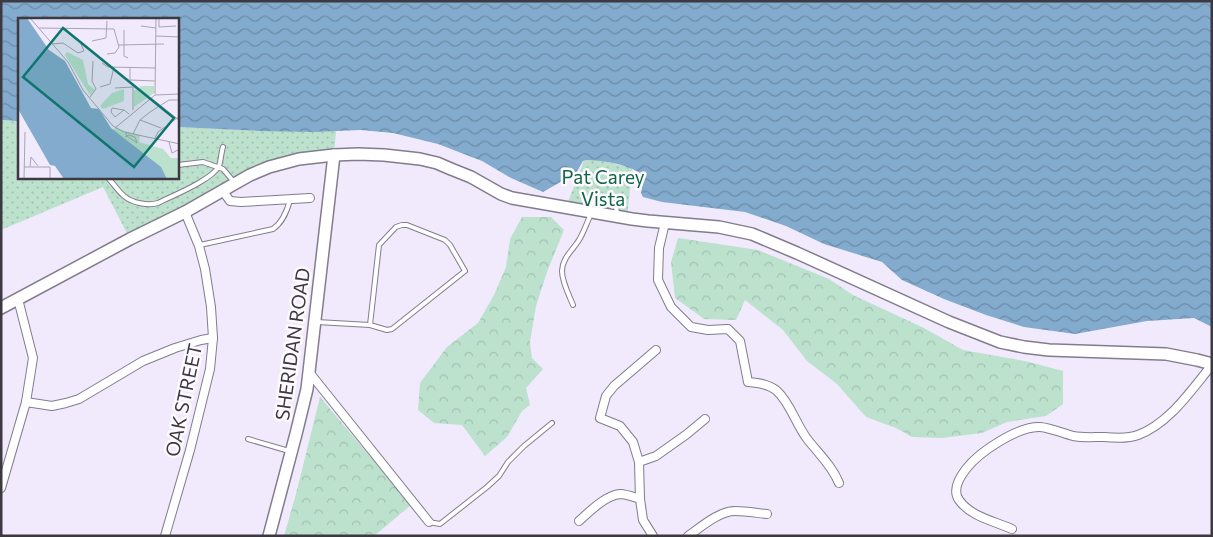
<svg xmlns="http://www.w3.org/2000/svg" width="1213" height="537" font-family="Commissioner,sans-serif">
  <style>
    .forest { fill: url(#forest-crowns) }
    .park { fill: url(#park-dots) }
    .water { fill: url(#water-waves) }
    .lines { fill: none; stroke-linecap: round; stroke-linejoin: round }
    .service-casing { stroke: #827c8d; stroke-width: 6 }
    .minor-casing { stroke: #827c8d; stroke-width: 10 }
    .secondary-casing { stroke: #827c8d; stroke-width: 14 }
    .service { stroke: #fff; stroke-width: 4 }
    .minor { stroke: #fff; stroke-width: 8 }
    .secondary { stroke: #fff; stroke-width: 11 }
    .labels { text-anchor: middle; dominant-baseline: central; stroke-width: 5; stroke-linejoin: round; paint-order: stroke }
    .park-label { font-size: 19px; fill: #0f6745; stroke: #fcfafe }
    .street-label { font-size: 19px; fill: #3c3941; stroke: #fcfafe }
    .inset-road { fill: none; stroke: #a9a3b2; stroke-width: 1 }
    .view { fill: #0f766e; fill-opacity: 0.15; stroke: #0f766e; stroke-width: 2.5 }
    .inset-edge { fill: none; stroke: #3c3941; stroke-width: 2.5 }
  </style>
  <defs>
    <pattern id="forest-crowns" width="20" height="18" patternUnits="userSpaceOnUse" patternTransform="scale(1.25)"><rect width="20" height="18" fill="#bce1cd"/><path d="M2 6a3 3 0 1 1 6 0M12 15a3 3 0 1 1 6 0" fill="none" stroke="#a2c2b1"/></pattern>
    <pattern id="park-dots" width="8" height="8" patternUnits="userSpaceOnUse" patternTransform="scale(1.25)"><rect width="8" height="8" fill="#bce1cd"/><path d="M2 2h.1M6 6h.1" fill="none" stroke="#a2c2b1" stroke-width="1.8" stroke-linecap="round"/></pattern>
    <pattern id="water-waves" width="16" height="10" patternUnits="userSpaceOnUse" patternTransform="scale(1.25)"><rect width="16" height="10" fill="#83abcd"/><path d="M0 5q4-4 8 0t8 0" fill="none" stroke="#6c8ca8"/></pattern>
  </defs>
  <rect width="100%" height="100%" fill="#f1eafd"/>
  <!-- forest -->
  <g class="forest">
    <polygon points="522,217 551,217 564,230 547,272 536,306 530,342 532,358 543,369 526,388 530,405 522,411 507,437 485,456 462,425 434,423 418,410 420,383 447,347 478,323 494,295 506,267 510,239"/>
    <polygon points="678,238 758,250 829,279 853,295 924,328 963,350 1025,361 1063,371 1063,404 1046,416 1007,422 982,433 942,438 912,437 896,428 866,417 837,384 807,361 783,330 745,300 736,320 704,319 675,298 671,262"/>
    <polygon points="320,397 411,505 374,536 284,536 296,494"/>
  </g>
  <!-- park -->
  <g class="park">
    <polygon points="1,120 19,121 19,178 178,178 178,127 259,131 336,131 334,155 287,161 130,239 103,187 1,230"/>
    <polygon points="587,160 604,161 628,167 632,169 627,218 566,207 584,161"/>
  </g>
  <!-- water -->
  <path class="water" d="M1,1H1212V327L1194,318L1147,321L1075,334L1024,327L986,315L944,299L902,280L882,262L824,244L786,226L745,212L662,202L643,197L641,193L643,182L640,173C623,163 606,161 587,160L583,161L576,173L543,192L511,178L482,161L438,144L393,133L361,130L313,132L259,131L178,127V19H19V121L1,120Z"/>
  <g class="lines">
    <!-- service casing -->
    <g class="service-casing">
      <g id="service">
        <polyline points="178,165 203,162 223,169 234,182"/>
        <path d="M108,178C113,183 118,191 124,196C132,203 148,206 158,203C172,196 212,180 219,166C221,161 221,153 223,147"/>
        <path d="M587,209L597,199C610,199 617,201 617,215"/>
        <path d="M200,245L273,229C283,222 287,211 290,200"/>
        <path d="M573,305C569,295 562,282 562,271C562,258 573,250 579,240C584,232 587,222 591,214"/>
        <polyline points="317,322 370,325 379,245 396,227 402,225 407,225 445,240 450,245 465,271 392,329 387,330 370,325"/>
        <polyline points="248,439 289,451"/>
        <polyline points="429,522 440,524 487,487 499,476 508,462 524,446 552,423"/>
      </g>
    </g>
    <!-- minor casing -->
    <g class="minor-casing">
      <g id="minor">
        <polyline points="222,190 230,201 241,202 310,198"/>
        <path d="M665,223L659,248L658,280L671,307L691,327L708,330L728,329L740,341L748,382C758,383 769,384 777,391C791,404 796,425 808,440C819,454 832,466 839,483"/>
        <polyline points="309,372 429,522"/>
        <polyline points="26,402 52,406 66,403 79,399 143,361 175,348 201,340 213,338"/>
        <polyline points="639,462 656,456 687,434 705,419"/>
        <polyline points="1,488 26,402 33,358 18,299"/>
        <path d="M579,521C589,512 606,495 620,494C626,494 634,497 640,499"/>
        <path d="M1012,529C994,521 971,517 959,500C952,490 959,478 966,469C979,452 1018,426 1040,427C1051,428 1062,433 1073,436C1083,438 1094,437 1104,437C1115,438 1128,439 1138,435C1170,423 1191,390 1212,365"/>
        <polyline points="165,536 190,450 210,369 213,338 211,307 205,269 199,246 185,212"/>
        <polyline points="653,536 643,520 640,499 639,462 633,442 620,426 600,418 606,396 614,386 656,350"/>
        <path d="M688,536C701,527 719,511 735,511C745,511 757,513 767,514"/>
      </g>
    </g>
    <!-- secondary casing -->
    <g class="secondary-casing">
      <g id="secondary">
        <polyline points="1,308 130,239 185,212 250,175 269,167 299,159 334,155 358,154 384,155 420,159 437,163 451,169 471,177 501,194 512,198 632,219 648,221 719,227 752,234 797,253 949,322 1000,342 1024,347 1049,350 1166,354 1197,360 1212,364"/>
        <polyline points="269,536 296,434 307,389 334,155"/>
      </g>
    </g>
    <!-- service -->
    <use href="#service" class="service"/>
    <!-- minor -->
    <use href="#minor" class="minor"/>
    <!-- secondary -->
    <use href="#secondary" class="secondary"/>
  </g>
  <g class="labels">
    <!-- park labels -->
    <g class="park-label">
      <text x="603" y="176">Pat Carey<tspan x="603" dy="22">Vista</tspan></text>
    </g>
    <!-- street labels -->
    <g class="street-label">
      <text transform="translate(292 344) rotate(-82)">SHERIDAN ROAD</text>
      <text transform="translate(183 400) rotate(-78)">OAK STREET</text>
    </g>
  </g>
  <!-- overview -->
  <g transform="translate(18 18)">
    <rect width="161" height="161" fill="#f1eafd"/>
    <path d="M49,34L65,42L70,66L77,72L72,77L47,37ZM122,68H136V75L116,89V72H122ZM106,71V83L85,91L82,88L94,75Z" fill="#bce1cd"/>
    <path d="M97,110L122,117L121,124L145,131L153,140H161V161H149L140,147L118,132L95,112Z" fill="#bce1cd"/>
    <path d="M0,0H9L31,32L47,43L73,90L81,91L93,110L143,149L149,161H46L37,148L32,147L0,91Z" fill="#83abcd"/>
    <path class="inset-road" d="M12,0L50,44L65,72L95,108L106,114L162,126M141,0V9L158,8M123,8L138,10M21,10L96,11L101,29L97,35L89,36M106,12V38L110,40M138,18L162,19M74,23L88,20L89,3M34,26L45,25L60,35L66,33L63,26M101,27L146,26M84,45L90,49L138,50M112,50V62L137,63M82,69L92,66L96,49M97,70L115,69V92M137,76L138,0M72,79L78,71L74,63L75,43M133,80L162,103M106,92L94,90L93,94L97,99L106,92L111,96M122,102L143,110M97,110L137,77L162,76M115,116L122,102L132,94L151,82H162M107,119L109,118L110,117L117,119L119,125L110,119L108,117V115M137,120L140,114L162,98M151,124L154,135L162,131M6,149H32V161M12,149L13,139L20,148M6,161L7,114"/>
    <path class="view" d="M45,10L156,100L116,149L5,59Z"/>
    <rect width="161" height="161" class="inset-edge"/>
  </g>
  <!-- border -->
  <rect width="1213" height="537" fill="none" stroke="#3c3941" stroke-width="5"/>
</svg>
